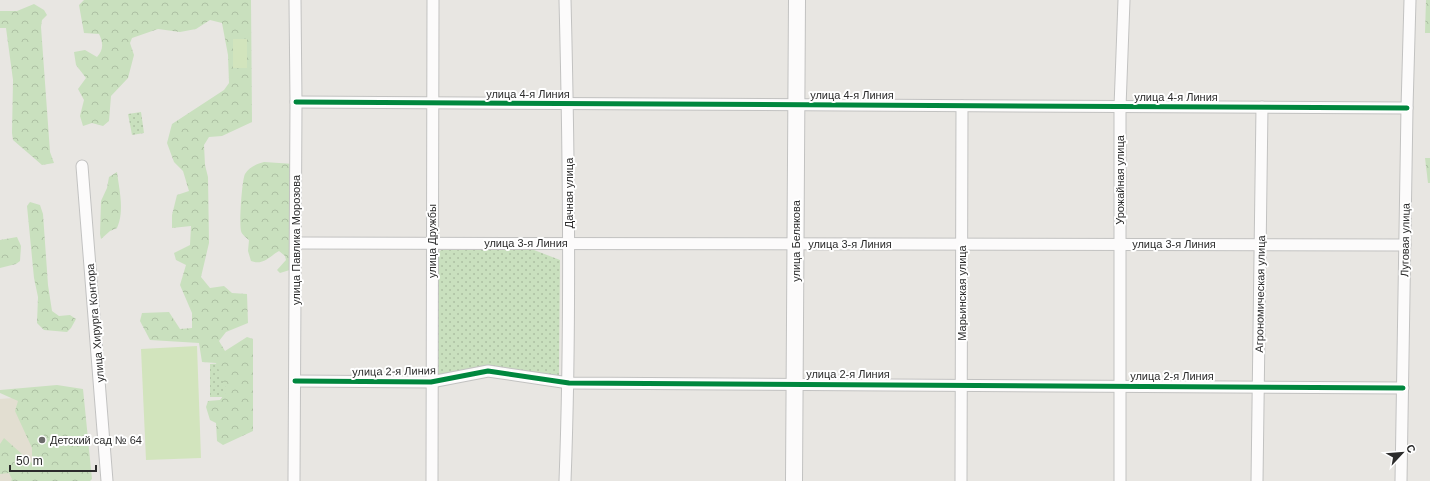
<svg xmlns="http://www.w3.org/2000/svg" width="1430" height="481" font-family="Arial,sans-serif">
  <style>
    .education { fill: #e2ded1 }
    .grass { fill: url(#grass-dots) }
    .forest { fill: url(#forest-crowns) }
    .pitch { fill: #d2e4bd }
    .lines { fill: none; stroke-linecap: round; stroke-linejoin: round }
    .street-casing { stroke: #c2c2c1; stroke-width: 13 }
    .secondary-casing { stroke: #c2c2c1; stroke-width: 18 }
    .street { stroke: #fcfbfb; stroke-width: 11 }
    .secondary { stroke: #fcfbfb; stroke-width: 16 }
    .cycleway-casing { stroke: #fff; stroke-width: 8 }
    .cycleway { stroke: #00873e; stroke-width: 5 }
    .poi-dot { fill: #6d6c6b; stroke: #fff; stroke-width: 1.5 }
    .labels { text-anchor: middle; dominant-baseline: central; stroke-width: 4; stroke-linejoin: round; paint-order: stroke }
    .street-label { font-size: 11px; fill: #2b2b2b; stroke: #fff }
    .poi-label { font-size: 11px; fill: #2b2b2b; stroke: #fff; text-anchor: start }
  </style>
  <defs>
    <pattern id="grass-dots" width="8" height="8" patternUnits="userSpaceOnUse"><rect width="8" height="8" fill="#c9e0be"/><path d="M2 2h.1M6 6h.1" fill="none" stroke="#adc0a3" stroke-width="1.8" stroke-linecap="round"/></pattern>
    <pattern id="forest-crowns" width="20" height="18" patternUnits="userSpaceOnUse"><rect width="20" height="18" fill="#c9e0be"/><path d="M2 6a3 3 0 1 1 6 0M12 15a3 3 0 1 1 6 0" fill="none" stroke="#adc0a3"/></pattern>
  </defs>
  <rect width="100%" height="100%" fill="#e8e6e2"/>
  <!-- education -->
  <polygon class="education" points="79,393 88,481 0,481 0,399"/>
  <!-- grass -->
  <g class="grass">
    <polygon points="141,112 144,133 132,135 128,114"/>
    <polygon points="441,250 534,250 560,260 559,376 494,366 434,379 434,257"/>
    <polygon points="231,363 231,397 210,397 210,364"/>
  </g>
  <!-- forest -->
  <g class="forest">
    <path d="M84,0H251L252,122L222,136L209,137L204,145L205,165L208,177L209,243L201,277L210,288L224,286L232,293L247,294L248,323L226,332L219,341L225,351L247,337L253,339V431L223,445L217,441L216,423L210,420L206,407L208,401L220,400L227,391L216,363L202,362L199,343L150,340L140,321L142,313L169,312L180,329L192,328V313L180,285L186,265L176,260L174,253L190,245L191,226L172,228V215L177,195L189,191L183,171L174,162L167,143L172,124L224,90L229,83L228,55L222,23L210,20L196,29L180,32L158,29L132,38L130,43L134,55L128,78L111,96L109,121L103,126L92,123L83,126L80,116L84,100L78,89L86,78L76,65L74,52L85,50L97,57C104,50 103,42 99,34L84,33L79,5Z"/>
    <polygon points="1426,0 1430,0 1430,33 1425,33"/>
    <polygon points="34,4 44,10 47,15 42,20 41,27 50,152 54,163 42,165 13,140 12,133 13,80 6,28 0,28 0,11 17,11"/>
    <polygon points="1425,158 1430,158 1430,183 1428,183"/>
    <path d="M264,162L294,164L293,269L280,273L277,270L286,260L285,256L279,251C270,256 263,266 251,261L248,251L249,240C246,237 242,235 241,231C239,224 242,179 245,174C249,167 257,164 264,162Z"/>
    <path d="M117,172C119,189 125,211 117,228L110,231L101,239L100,234L101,201L107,188L109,177Z"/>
    <polygon points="30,202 40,205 43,214 48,285 52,311 59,316 70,315 76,319 71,328 67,332 44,330 37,323 38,297 34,278 27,206"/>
    <polygon points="17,237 21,246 20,261 16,264 0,268 0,240"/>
    <polygon points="57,385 83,389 92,479 90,481 11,481 12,479 9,473 0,474 0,444 4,438 32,463 32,448 15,411 18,401 0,393 0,390"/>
  </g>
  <!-- pitch -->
  <g class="pitch">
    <rect x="233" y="39" width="14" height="29"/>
    <polygon points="197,346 201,458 146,460 141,349"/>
  </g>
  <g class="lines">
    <!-- street casing -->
    <g class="street-casing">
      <g id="street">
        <path d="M565,0C569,160 571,321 565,481"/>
        <polyline points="296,102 1407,108"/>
        <polyline points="82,166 107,481"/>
        <polyline points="296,243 1405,245"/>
        <polyline points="295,381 431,382 488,371 569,383 1403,388"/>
        <polyline points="294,481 296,102 295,0"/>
        <polyline points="432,481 433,0"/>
        <polyline points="961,481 962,106"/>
        <polyline points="1120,481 1120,107 1124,0"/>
        <polyline points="1257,481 1262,107"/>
        <polyline points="1401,481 1407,108 1410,0"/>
      </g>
    </g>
    <!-- secondary casing -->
    <g class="secondary-casing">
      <polyline id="secondary" points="794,481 797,0"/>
    </g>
    <!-- street -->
    <use href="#street" class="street"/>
    <!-- secondary -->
    <use href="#secondary" class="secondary"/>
    <!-- cycleway casing -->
    <g class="cycleway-casing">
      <g id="cycleway">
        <polyline points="296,102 1407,108"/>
        <polyline points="295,381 431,382 488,371 569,383 1403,388"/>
      </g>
    </g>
    <!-- cycleway -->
    <use href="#cycleway" class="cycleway"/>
  </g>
  <!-- markers -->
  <circle class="poi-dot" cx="42" cy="440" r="4"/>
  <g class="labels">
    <!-- street labels -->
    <g class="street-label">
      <text x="528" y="94">улица 4-я Линия</text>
      <text x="852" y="95">улица 4-я Линия</text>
      <text x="1176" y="97">улица 4-я Линия</text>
      <text transform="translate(1120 180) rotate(-90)">Урожайная улица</text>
      <text transform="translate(569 193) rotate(-90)">Дачная улица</text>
      <text transform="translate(296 240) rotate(-90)">улица Павлика Морозова</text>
      <text transform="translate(1405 240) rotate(-89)">Луговая улица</text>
      <text transform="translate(432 241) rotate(-90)">улица Дружбы</text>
      <text transform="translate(796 241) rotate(-90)">улица Белякова</text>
      <text x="526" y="243">улица 3-я Линия</text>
      <text x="850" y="244">улица 3-я Линия</text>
      <text x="1174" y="244">улица 3-я Линия</text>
      <text transform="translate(962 293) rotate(-90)">Марьинская улица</text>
      <text transform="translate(1260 294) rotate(-89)">Агрономическая улица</text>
      <text transform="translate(95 323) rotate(-95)">улица Хирурга Контора</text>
      <text transform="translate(394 371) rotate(-1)">улица 2-я Линия</text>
      <text x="848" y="374">улица 2-я Линия</text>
      <text x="1172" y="376">улица 2-я Линия</text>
    </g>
    <!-- poi labels -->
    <g class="poi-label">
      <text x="50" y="440">Детский сад № 64</text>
    </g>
  </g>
  <!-- north arrow -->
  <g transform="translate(1402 453) rotate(64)" stroke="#ffffff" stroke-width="3" paint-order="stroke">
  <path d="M0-3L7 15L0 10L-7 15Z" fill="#2b2b2b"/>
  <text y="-6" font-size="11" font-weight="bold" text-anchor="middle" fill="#2b2b2b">С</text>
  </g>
  <!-- scale -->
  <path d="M10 465v6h86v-6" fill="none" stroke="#2b2b2b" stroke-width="2"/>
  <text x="16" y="465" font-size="12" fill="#2b2b2b" stroke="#ffffff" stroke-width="3" paint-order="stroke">50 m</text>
</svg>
